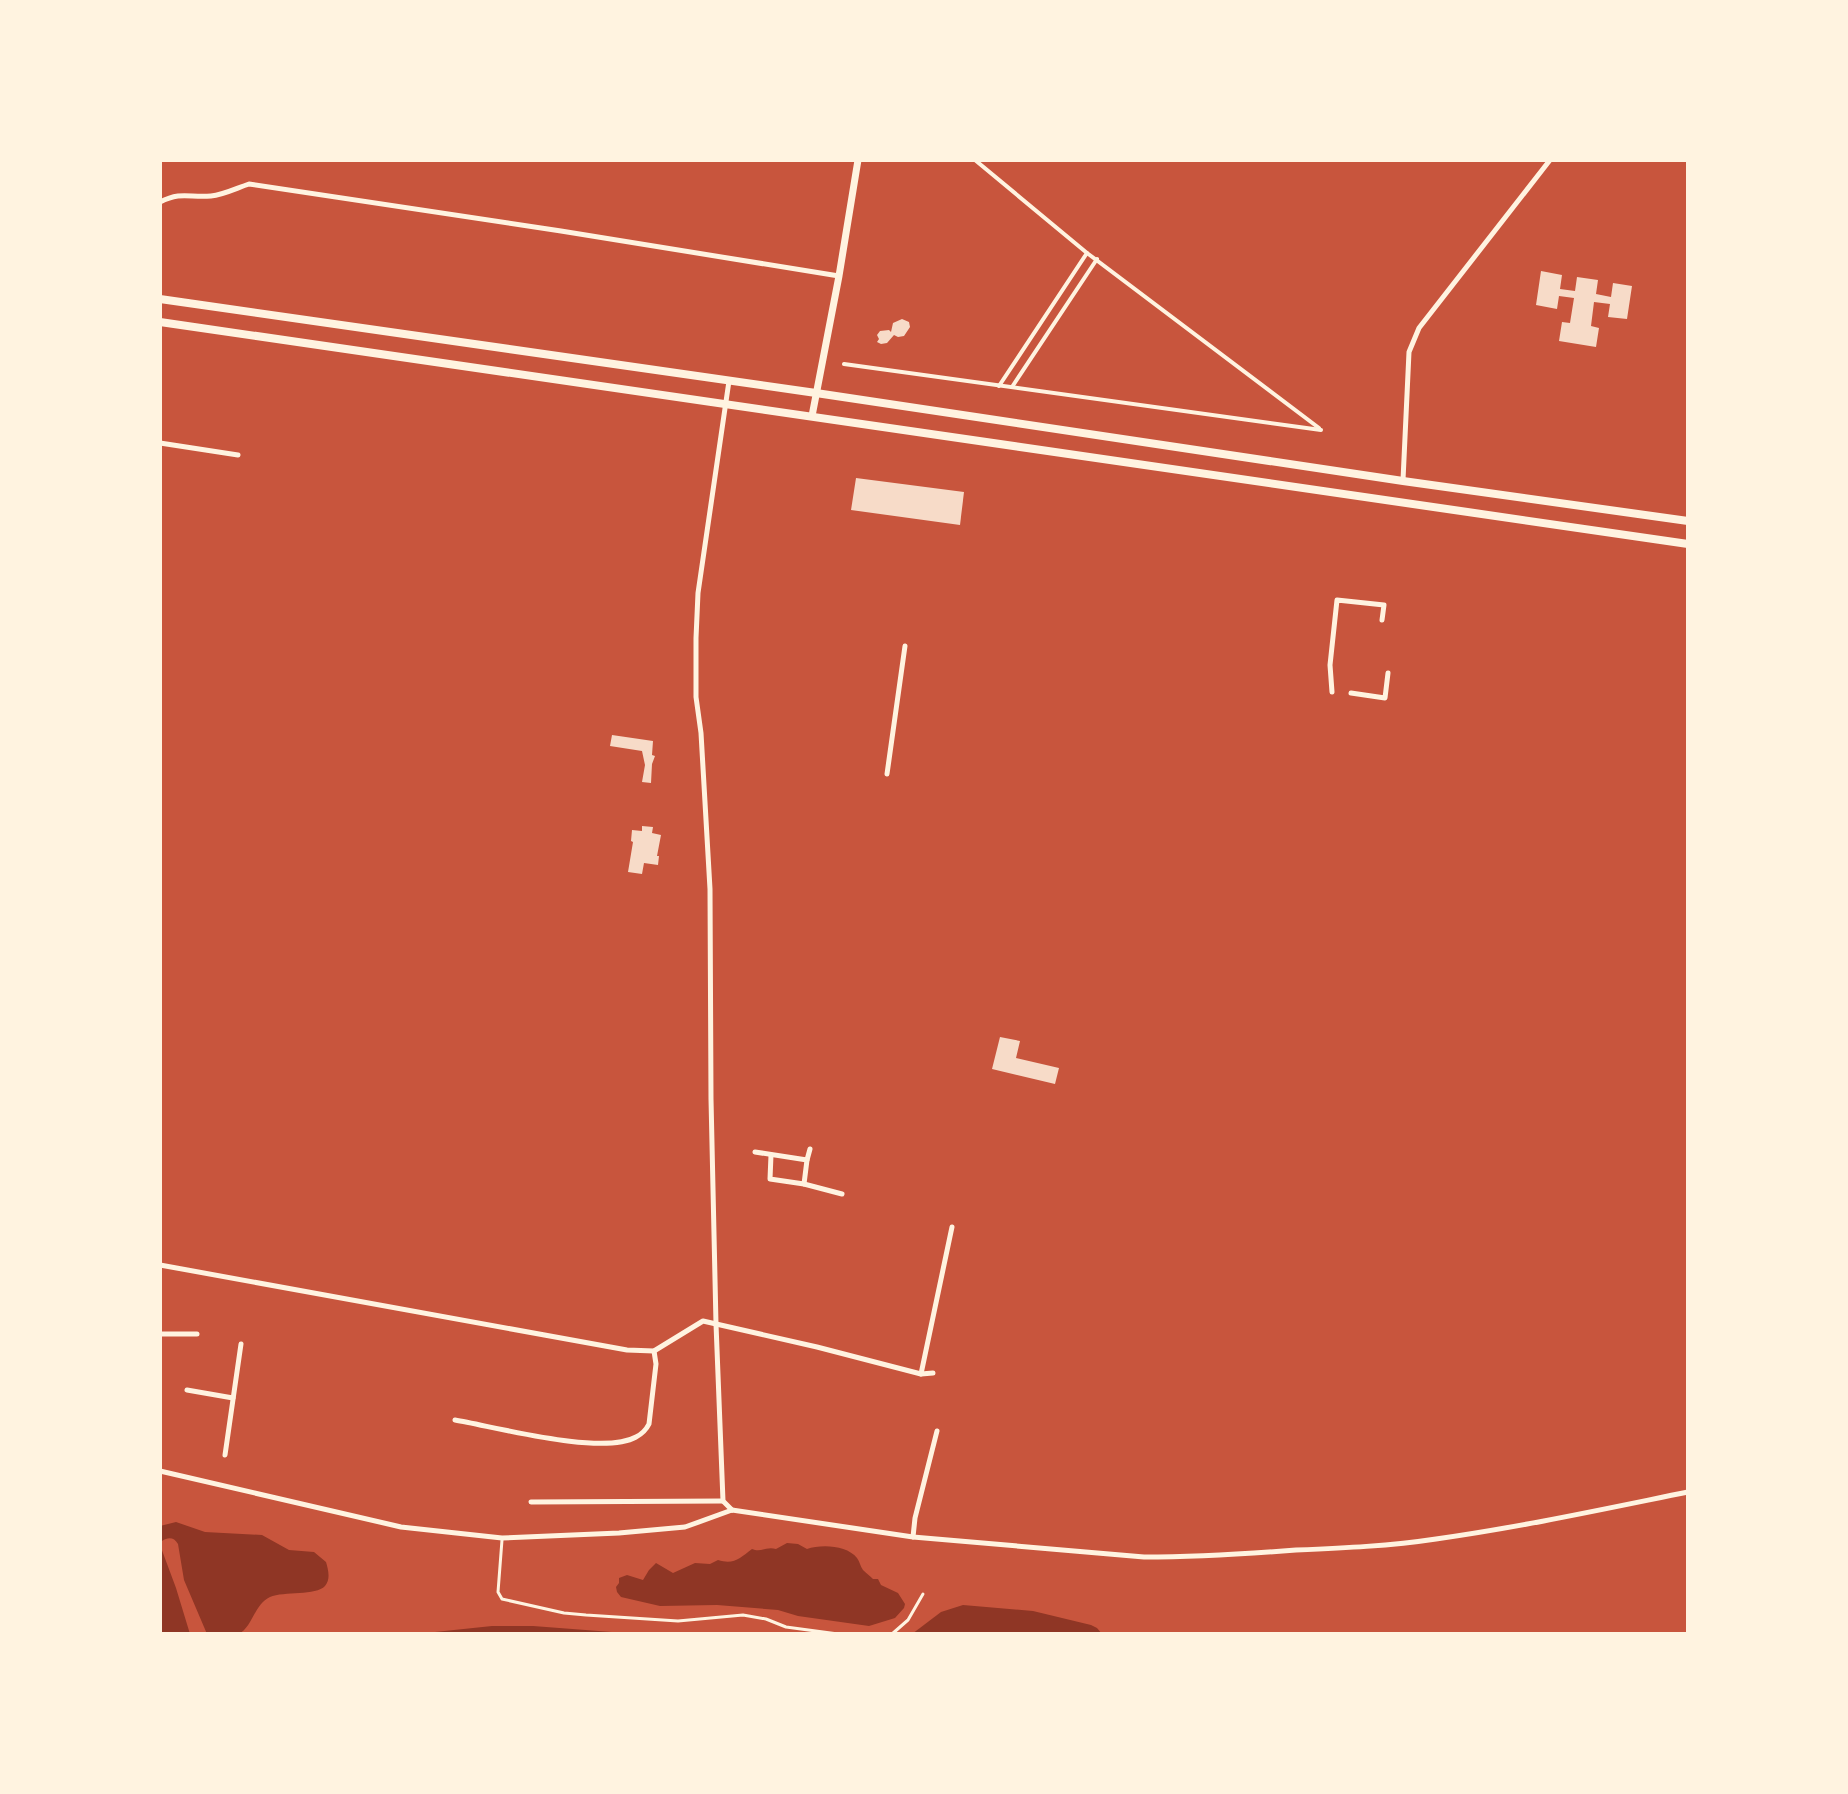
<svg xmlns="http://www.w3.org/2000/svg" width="1848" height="1794" font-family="Montserrat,sans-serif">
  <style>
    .water { fill: #8f3625 }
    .building { fill: #f7dbc8 }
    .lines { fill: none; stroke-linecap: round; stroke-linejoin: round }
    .service { stroke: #fff3e0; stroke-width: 3 }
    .pedestrian { stroke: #fff3e0; stroke-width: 4 }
    .minor { stroke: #fff3e0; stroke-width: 5 }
    .secondary { stroke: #fff3e0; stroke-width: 7 }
    .primary { stroke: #fff3e0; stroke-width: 8 }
  </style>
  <rect width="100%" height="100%" fill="#c8553d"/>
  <!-- water -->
  <g class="water">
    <path d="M176,1522L205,1532L262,1535L289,1550L314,1552L326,1562C328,1569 331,1579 325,1586C316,1596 284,1591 270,1597C254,1604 252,1629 238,1634C230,1637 215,1634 207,1634L184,1580L178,1544C174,1537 168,1537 162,1541L160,1545L176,1588L190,1634H160V1526Z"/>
    <path d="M787,1543L798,1544L807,1549C821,1544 847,1545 857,1558C860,1562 860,1566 863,1570C866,1573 870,1576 873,1579H878L881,1585L898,1593L905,1604L904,1608L895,1618L869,1626L798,1616L778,1610L717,1605L660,1606L621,1597L617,1592L616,1587L619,1583V1578L627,1575L643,1580L649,1570L656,1563L673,1573L695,1563L710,1564L718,1560C734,1565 740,1558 752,1549C761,1553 766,1546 776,1549Z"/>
    <polygon points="963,1605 1033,1611 1091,1625 1097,1628 1102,1634 912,1634 941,1612"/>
    <polygon points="492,1626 533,1626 638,1634 416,1634"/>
  </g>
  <!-- building -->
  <g class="building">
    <polygon points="1541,271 1562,275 1560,289 1575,291 1577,277 1598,280 1596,294 1611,297 1613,283 1632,286 1627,319 1608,317 1610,304 1594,302 1591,326 1599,328 1596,347 1559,341 1562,322 1570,323 1574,298 1559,296 1557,309 1536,305"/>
    <polygon points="902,319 909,322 910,327 904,336 898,337 894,335 887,343 881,344 877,342 879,339 877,335 880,331 889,330 891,332 893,323"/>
    <polygon points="856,478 964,492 960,525 851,510"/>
    <polygon points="612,735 653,741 652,755 655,756 652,764 651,783 642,782 645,765 642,751 610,746"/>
    <polygon points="642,826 653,827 652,833 661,835 657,856 659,856 658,865 644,863 642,874 628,872 633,842 631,841 632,830 642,831"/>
    <polygon points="1000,1037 1020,1041 1016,1058 1059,1068 1055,1084 992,1069"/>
  </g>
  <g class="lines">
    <!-- service -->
    <g class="service">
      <polyline points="502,1540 498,1592 502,1599 564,1613 586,1615 678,1621 743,1615 766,1619 786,1627 838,1634"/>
      <polyline points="892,1634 908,1620 923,1594"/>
    </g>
    <!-- pedestrian -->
    <g class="pedestrian">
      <polyline points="975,160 1087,253 1319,428"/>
      <polyline points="844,364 1321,430"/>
      <polyline points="999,386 1087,253"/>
      <polyline points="1012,387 1097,259"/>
    </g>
    <!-- minor -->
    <g class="minor">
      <path d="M160,202C182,191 189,198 211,196C223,195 237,188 249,184L561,231L839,276"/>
      <polyline points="729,381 698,593 696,638 696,697 701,733 710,889 711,1099 716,1324 723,1501 732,1510"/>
      <polyline points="160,443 238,455"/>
      <polyline points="1403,480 1409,352 1419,328 1550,160"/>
      <polyline points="1332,692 1330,665 1337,600 1384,605 1382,620"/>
      <polyline points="1351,693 1385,698 1388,673"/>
      <polyline points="887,774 905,646"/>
      <polyline points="755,1152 807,1160 810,1149"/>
      <polyline points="771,1155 770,1179 804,1184 807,1160"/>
      <polyline points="804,1184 842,1194"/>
      <polyline points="160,1265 627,1350 654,1351 703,1321 817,1347 921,1374 933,1373"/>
      <polyline points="160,1334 197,1334"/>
      <polyline points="921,1374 952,1227"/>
      <polyline points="187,1390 233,1398"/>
      <path d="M455,1420C496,1427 602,1456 636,1437C642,1434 646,1430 649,1424L656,1364L654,1351"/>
      <polyline points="225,1455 241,1344"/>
      <path d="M160,1471L401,1527L502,1538L619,1533L685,1527L732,1510L913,1537L1144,1557C1195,1557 1245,1554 1296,1550C1343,1548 1390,1546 1436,1539C1521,1527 1604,1509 1688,1492"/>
      <polyline points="531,1502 723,1501"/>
      <polyline points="913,1537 915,1518 937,1431"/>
    </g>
    <!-- secondary -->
    <polyline class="secondary" points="812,416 839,276 858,160"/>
    <!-- primary -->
    <g class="primary">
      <polyline points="160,299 816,393 1403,481 1688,521"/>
      <polyline points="160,322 1688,544"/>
    </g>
  </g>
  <!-- border -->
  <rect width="1848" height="1794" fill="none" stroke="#fff3e0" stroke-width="324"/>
</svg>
